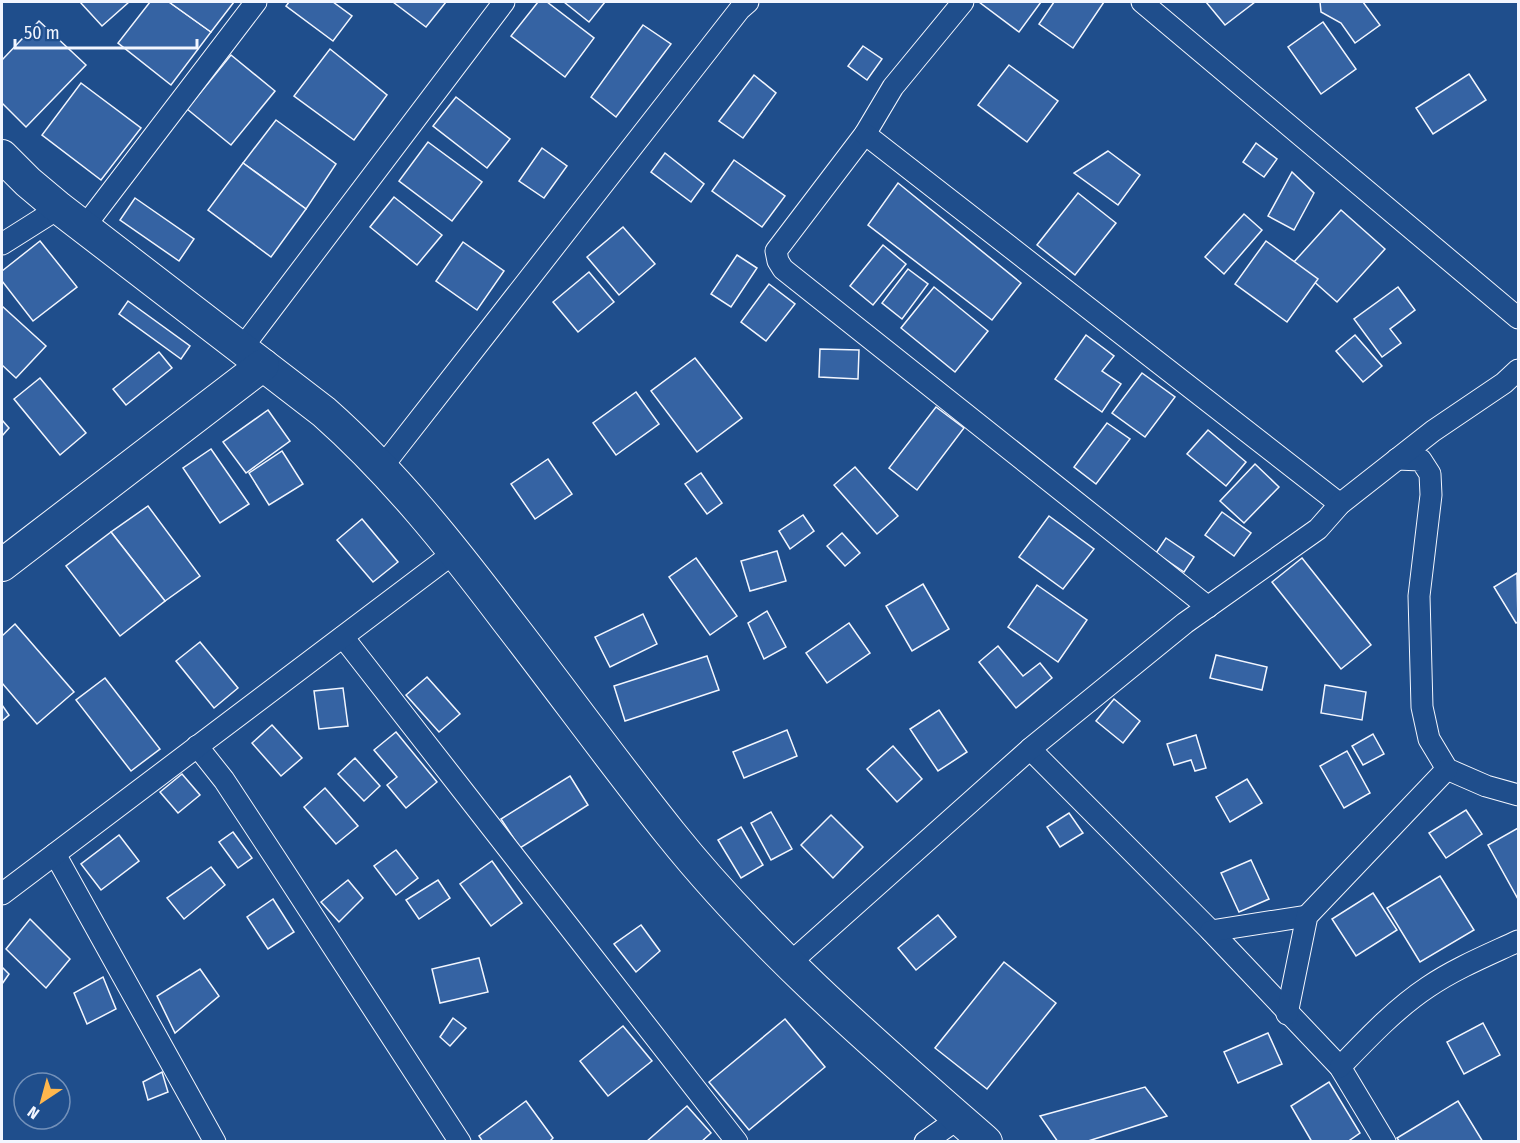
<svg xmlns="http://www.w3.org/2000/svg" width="1520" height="1143" font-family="'Fira Sans Condensed',sans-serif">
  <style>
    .building { fill: #3563a3; stroke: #f2f6ff; stroke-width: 1.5 }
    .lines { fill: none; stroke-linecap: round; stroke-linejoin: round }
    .street-casing { stroke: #f2f6ff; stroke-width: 23 }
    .secondary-casing { stroke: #f2f6ff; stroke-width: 34 }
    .street { stroke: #1f4e8c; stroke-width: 21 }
    .secondary { stroke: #1f4e8c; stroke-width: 32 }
  </style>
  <rect width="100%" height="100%" fill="#1f4e8c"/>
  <!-- building -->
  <g class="building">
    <polygon points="80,2 129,2 102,26"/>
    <polygon points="150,2 169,2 211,32 171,85 118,43"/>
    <polygon points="169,2 234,2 211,32"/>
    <polygon points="289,2 333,2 352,16 333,41 286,6"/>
    <polygon points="393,2 446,2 426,27"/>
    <polygon points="538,2 547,2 594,38 565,77 511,36"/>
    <polygon points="564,2 605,2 589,22"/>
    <polygon points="979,2 1041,2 1019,32"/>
    <polygon points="1054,2 1104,2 1073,48 1039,24"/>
    <polygon points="1206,2 1255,2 1225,25"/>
    <polygon points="1320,2 1363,2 1380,25 1355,43 1341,23 1321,12"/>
    <polygon points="39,21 86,65 26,127 2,103 2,60"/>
    <polygon points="1323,22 1356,69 1321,94 1288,47"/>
    <polygon points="643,25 671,44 616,117 591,97"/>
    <polygon points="863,46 882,59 867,80 848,66"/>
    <polygon points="330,49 387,95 354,140 294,96"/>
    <polygon points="231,55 275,91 231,145 187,109"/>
    <polygon points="1009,65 1058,101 1027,142 978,105"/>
    <polygon points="1469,74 1486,100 1433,134 1416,108"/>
    <polygon points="754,75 776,93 743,138 719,121"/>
    <polygon points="81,83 141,128 101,180 42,135"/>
    <polygon points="456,97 510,139 487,168 433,126"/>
    <polygon points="276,120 336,164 306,209 243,163"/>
    <polygon points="428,142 482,182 452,221 399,181"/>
    <polygon points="1256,143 1277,159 1264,177 1243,162"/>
    <polygon points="542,148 567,166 544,198 519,181"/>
    <polygon points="1108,151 1140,175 1118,205 1074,173"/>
    <polygon points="665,153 704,184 691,202 651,172"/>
    <polygon points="734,160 785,196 762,227 712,191"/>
    <polygon points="243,163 306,209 271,257 208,210"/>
    <polygon points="1292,172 1314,193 1294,230 1268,216"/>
    <polygon points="898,183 1021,283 992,320 868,225"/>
    <polygon points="1078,193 1116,223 1075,275 1037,245"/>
    <polygon points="394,197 442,235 417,265 370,227"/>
    <polygon points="135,198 194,239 179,261 120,220"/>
    <polygon points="1341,210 1385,249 1337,302 1293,263"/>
    <polygon points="1244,214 1262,230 1224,274 1205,257"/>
    <polygon points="623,227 655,264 619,295 587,257"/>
    <polygon points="40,241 77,287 33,321 2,281 2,271"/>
    <polygon points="1266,241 1318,279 1287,322 1235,284"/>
    <polygon points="463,242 504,271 477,310 436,281"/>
    <polygon points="883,245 906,264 873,305 850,286"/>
    <polygon points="737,255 757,268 731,307 711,294"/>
    <polygon points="908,269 928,284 902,319 882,303"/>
    <polygon points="589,272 614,302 578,332 553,302"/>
    <polygon points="769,284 795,304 766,341 741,322"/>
    <polygon points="934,287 988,331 955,372 901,328"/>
    <polygon points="1398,287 1415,310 1390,329 1401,343 1382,357 1354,319"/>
    <polygon points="128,301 190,346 181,359 119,314"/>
    <polygon points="2,306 46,346 16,378 2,365"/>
    <polygon points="1086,335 1114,356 1102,371 1121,384 1102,412 1055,379"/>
    <polygon points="1355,335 1382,366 1363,382 1336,351"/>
    <polygon points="820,349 859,350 858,379 819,377"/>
    <polygon points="159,352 172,368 126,405 113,389"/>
    <polygon points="695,358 742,418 697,452 651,391"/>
    <polygon points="1142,373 1175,397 1145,437 1112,413"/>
    <polygon points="40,378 86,433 60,455 14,399"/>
    <polygon points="636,392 659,424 616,455 593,423"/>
    <polygon points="936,407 964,428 917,490 889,468"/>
    <polygon points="268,410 290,441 246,473 223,442"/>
    <polygon points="2,420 9,428 2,436"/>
    <polygon points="1107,423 1130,439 1096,484 1074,467"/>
    <polygon points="1208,430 1246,462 1226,486 1187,454"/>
    <polygon points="211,449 249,504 220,523 183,468"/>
    <polygon points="282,451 303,484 269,505 249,473"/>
    <polygon points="548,459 572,494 535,519 511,484"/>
    <polygon points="1255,464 1279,487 1244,523 1220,501"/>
    <polygon points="855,467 898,516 877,534 834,485"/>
    <polygon points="701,473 722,503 707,514 685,484"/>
    <polygon points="148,506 200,576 165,601 111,532"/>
    <polygon points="1222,512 1251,533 1234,556 1205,535"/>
    <polygon points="803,515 814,531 790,549 779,531"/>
    <polygon points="1049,516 1094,549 1063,589 1019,557"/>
    <polygon points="362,519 398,562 373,582 337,540"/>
    <polygon points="111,532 165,601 120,636 66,566"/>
    <polygon points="842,533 860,553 845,566 827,546"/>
    <polygon points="1166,538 1194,557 1184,572 1156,553"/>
    <polygon points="777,551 786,581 750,591 741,561"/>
    <polygon points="696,558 737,616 710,635 669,577"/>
    <polygon points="1302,558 1371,645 1341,669 1272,582"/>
    <polygon points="1517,573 1518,622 1516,623 1494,587"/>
    <polygon points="923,584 949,629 912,651 886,606"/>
    <polygon points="1037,585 1087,620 1058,662 1008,627"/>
    <polygon points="767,611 786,647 764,659 748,623"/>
    <polygon points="643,614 657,644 610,667 595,637"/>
    <polygon points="849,623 870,653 827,683 806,653"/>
    <polygon points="15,624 74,692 37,724 2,683 2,636"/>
    <polygon points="200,642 238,688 214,708 176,661"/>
    <polygon points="998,646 1023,676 1040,663 1052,678 1016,708 979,662"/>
    <polygon points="1216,655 1267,667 1262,690 1210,678"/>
    <polygon points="707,656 719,690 625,721 614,686"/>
    <polygon points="427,677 460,714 439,732 406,695"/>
    <polygon points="105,678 160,749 131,771 76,700"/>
    <polygon points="1325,685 1366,692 1362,720 1321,713"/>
    <polygon points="343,688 348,726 319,729 314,691"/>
    <polygon points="1114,699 1140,721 1123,743 1096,721"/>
    <polygon points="2,705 9,715 2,721"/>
    <polygon points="939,710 967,752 938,771 910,729"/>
    <polygon points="272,725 302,758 281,776 252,743"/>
    <polygon points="787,730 797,756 744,778 733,752"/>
    <polygon points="396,732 437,782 406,808 387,785 397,777 374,750"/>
    <polygon points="1373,734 1384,754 1363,765 1352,746"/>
    <polygon points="1196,735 1206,768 1195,771 1191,760 1174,765 1167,744"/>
    <polygon points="893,746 922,779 897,802 867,769"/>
    <polygon points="1347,751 1370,793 1344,808 1320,766"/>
    <polygon points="355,758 380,786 364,801 338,774"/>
    <polygon points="182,774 200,795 178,813 160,792"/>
    <polygon points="570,776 588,805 520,848 501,819"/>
    <polygon points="1247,779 1262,803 1230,822 1216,797"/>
    <polygon points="325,788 358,826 336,844 304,807"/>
    <polygon points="1466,810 1482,834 1446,858 1429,833"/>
    <polygon points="771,812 792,849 771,860 751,823"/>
    <polygon points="1069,813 1083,833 1060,847 1047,827"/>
    <polygon points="831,815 863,847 833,878 801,845"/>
    <polygon points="741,827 763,865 741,878 718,840"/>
    <polygon points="1518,828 1518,899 1488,845"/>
    <polygon points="233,832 252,858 238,868 219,842"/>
    <polygon points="119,835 139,861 101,890 81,864"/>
    <polygon points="396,850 418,878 396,895 374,866"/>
    <polygon points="1251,860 1269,899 1239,912 1221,873"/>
    <polygon points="492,861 522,903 491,926 460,884"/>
    <polygon points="211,867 225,885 184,919 167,898"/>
    <polygon points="1440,876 1474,930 1420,962 1387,908"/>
    <polygon points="348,880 363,898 339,922 321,902"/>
    <polygon points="438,880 450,898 419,919 406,900"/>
    <polygon points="1373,893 1397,930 1356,956 1332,919"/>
    <polygon points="273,899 294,932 268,949 247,917"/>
    <polygon points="938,915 956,937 916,970 898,948"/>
    <polygon points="30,919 70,959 46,988 6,949"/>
    <polygon points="641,925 660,951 636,972 614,944"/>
    <polygon points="479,958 488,992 440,1003 432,969"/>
    <polygon points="1004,962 1056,1003 987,1089 935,1048"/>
    <polygon points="2,967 9,974 2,984"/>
    <polygon points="200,969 219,996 175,1033 157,996"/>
    <polygon points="103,977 116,1009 87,1024 74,993"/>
    <polygon points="453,1018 466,1028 450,1046 440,1037"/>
    <polygon points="785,1019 825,1067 749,1130 709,1082"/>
    <polygon points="1483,1023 1500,1055 1464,1074 1447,1042"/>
    <polygon points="623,1026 652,1061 608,1096 580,1061"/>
    <polygon points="1268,1033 1282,1064 1238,1083 1224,1052"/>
    <polygon points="162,1072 168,1092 148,1100 143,1082"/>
    <polygon points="1329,1082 1360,1133 1347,1142 1312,1142 1291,1106"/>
    <polygon points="1145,1087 1167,1116 1085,1142 1058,1142 1040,1116"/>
    <polygon points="526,1101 553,1138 549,1142 483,1142 479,1136"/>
    <polygon points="1458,1101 1483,1142 1400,1142 1397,1138"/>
    <polygon points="687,1106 711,1133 701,1142 646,1142"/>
  </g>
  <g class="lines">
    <!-- street casing -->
    <g class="street-casing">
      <g id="street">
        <polyline points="963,2 893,87 865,134 776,251 778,261 783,269 1208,607"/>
        <polyline points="1142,2 1518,318"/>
        <polyline points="865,134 1340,504"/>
        <polyline points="85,226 256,2"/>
        <polyline points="2,244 59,208"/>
        <polyline points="242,348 504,2"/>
        <polyline points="1397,459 1421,460 1430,474 1431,495 1419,596 1422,707 1429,739 1447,769 1486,786 1518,795"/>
        <polyline points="382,467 740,9 748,2"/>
        <polyline points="343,637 737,1142"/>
        <polyline points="197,746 224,780 276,859 460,1142"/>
        <polyline points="1030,749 1211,931 1340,1067 1385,1142"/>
        <polyline points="55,854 215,1142"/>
        <polyline points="2,894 455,552"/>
        <polyline points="1211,931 1307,916"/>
        <polyline points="790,963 1030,749 1185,623 1318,529 1340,504 1433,431 1504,383 1518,370"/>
        <polyline points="1287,1014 1307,916 1447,769"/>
        <path d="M1340,1067C1367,1039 1395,1009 1428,987C1456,968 1488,955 1518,941"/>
        <polyline points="925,1142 959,1118"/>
      </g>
    </g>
    <!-- secondary casing -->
    <g class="secondary-casing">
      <g id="secondary">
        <path d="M2,156L28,182L59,208L324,412C394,474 451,546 507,620C562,691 614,763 670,833C762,948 875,1045 986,1142"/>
        <polyline points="2,565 263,365"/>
      </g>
    </g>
    <!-- street -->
    <use href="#street" class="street"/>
    <!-- secondary -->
    <use href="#secondary" class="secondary"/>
  </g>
  <!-- border -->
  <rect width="1520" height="1143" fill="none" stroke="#f2f6ff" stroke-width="6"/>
  <!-- north arrow -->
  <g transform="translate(42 1101) rotate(216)"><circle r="28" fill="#1f4e8c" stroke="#7391ba" stroke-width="1.5"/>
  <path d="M0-4.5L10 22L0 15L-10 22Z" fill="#ffb74d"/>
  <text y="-9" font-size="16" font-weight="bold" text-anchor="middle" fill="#f2f6ff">N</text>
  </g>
  <!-- scale -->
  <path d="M15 39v9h182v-9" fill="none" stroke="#f2f6ff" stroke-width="3"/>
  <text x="24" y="39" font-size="18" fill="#f2f6ff" stroke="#1f4e8c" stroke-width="4.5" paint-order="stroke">50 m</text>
</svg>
